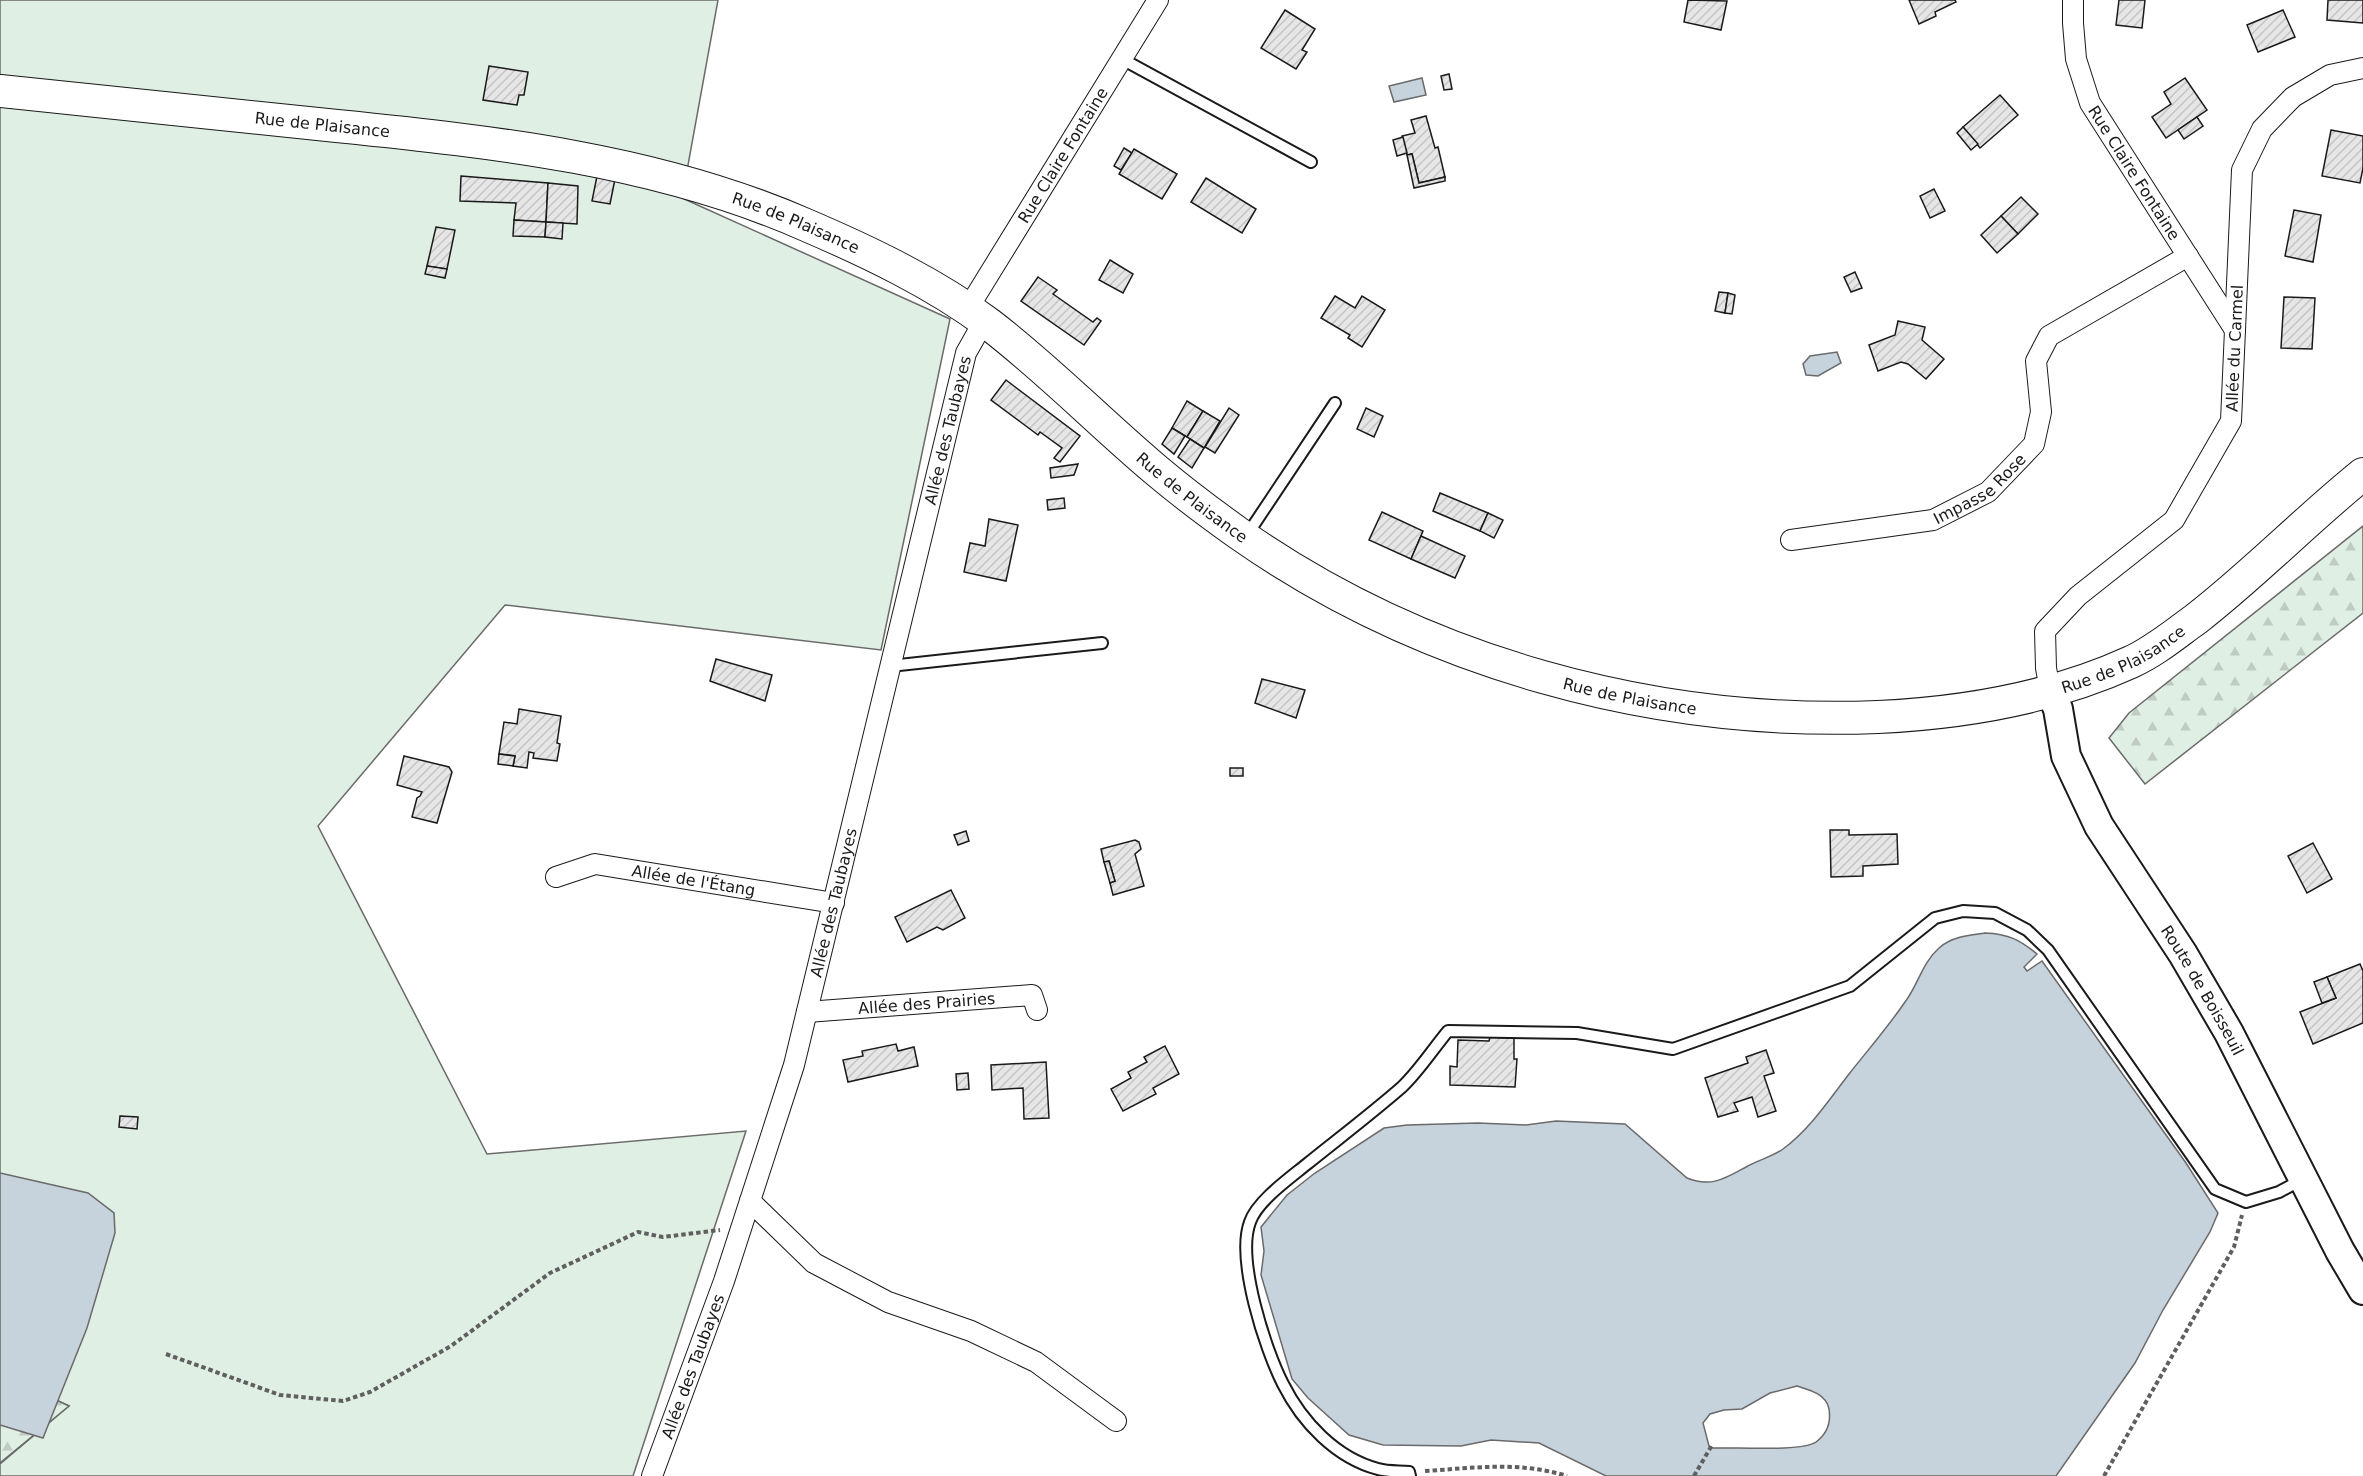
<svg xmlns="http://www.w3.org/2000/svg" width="2363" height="1476" font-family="'DejaVu Sans',sans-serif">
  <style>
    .green { fill: #e0efe3; stroke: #6a6a6a; stroke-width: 1.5 }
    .forest { fill: url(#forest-firs); stroke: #6a6a6a; stroke-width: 1.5 }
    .water { fill: #c6d2dc; stroke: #6a6a6a; stroke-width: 1.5; fill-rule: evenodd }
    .building { fill: url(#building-hatch); stroke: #1a1a1a; stroke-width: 1.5 }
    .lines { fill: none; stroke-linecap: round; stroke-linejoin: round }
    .service-casing { stroke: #1a1a1a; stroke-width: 14 }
    .minor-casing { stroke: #1a1a1a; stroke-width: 22 }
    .secondary-casing { stroke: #1a1a1a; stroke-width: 32 }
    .primary-casing { stroke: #1a1a1a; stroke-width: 34 }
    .path { stroke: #5f5f5f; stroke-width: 4; stroke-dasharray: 4.5 3; stroke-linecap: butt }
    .service { stroke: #fff; stroke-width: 10 }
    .minor { stroke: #fff; stroke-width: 20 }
    .secondary { stroke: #fff; stroke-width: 28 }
    .primary { stroke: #fff; stroke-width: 32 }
    .labels { text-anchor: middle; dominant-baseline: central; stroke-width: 4.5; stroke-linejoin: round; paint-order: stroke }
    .street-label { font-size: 16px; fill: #1a1a1a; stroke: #fff }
  </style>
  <defs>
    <pattern id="forest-firs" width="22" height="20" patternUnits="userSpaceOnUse" patternTransform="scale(1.5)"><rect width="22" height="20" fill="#e0efe3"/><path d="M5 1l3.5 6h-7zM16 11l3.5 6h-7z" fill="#c0ccc2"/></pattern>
    <pattern id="building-hatch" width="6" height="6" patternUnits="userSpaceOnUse" patternTransform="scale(1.5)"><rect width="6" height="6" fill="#e6e6e6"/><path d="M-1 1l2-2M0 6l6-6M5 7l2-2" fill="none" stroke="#c5c5c5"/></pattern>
  </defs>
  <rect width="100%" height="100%" fill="#fff"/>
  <!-- green -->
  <polygon class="green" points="0,0 718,0 682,198 950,319 881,650 505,605 318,826 487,1154 746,1131 633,1476 0,1476 0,1464 69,1406 0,1374"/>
  <!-- forest -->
  <g class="forest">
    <polygon points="2363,526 2363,613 2145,784 2109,738 2129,713"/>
    <polygon points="0,1374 69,1406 0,1463"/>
  </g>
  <!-- water -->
  <g class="water">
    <polygon points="1422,78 1426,95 1394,102 1389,86"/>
    <polygon points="1837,352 1841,363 1818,376 1806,375 1803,364 1810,356"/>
    <path d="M1985,933C2009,934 2020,940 2037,954L2024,967L2027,971L2042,961L2186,1163L2218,1213L2210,1232L2163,1310L2135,1363L2056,1476H1606L1539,1443L1491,1440L1461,1446L1383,1445L1349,1435L1308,1398L1292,1379L1261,1275L1264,1251L1261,1227L1287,1195L1315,1173L1384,1128L1407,1125L1478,1123L1526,1125L1556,1121L1625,1124L1687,1178C1711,1188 1726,1178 1746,1167C1758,1160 1772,1157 1783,1149C1810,1129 1829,1100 1849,1074C1868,1050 1888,1027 1905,1002C1918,985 1922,963 1939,948C1951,937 1969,935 1985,933ZM1797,1386C1810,1390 1826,1394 1829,1409C1831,1422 1827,1434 1816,1442C1802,1452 1734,1447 1713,1448L1709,1446L1703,1423L1710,1414L1724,1410L1742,1409L1770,1393Z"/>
    <polygon points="0,1173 88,1193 114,1213 115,1233 87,1328 43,1438 0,1425"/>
  </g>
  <!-- building -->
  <g class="building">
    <polygon points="1688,0 1727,1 1721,30 1684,22"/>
    <polygon points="1909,0 1955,0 1956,2 1935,12 1936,16 1919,24"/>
    <polygon points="2119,0 2145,0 2142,28 2116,25"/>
    <polygon points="2328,0 2363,0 2363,23 2327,20"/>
    <polygon points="1285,10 1315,29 1302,50 1307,52 1296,69 1261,48"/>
    <polygon points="2283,10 2295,37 2258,52 2247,25"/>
    <polygon points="489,66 528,72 524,95 519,95 517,105 483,100"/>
    <polygon points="1449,74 1452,89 1444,90 1441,76"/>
    <polygon points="2185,78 2207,110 2166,138 2152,117 2171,104 2164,92"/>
    <polygon points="2000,95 2018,115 1980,148 1963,127"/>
    <polygon points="1426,116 1435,148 1438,147 1445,177 1419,183 1412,154 1407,155 1402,136 1415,133 1411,120"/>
    <polygon points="2197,117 2203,126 2184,139 2178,130"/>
    <polygon points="1963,127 1978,144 1971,150 1957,133"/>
    <polygon points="2331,130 2363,136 2363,168 2360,183 2322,176"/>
    <polygon points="1403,137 1407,153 1397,156 1393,140"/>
    <polygon points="1124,148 1132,153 1121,170 1114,166"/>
    <polygon points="1134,149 1177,174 1162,199 1119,174"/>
    <polygon points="1412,154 1419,183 1445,177 1445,181 1414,188 1407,155"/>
    <polygon points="461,176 548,183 546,222 514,220 516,203 460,201"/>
    <polygon points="597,176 615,179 610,204 592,201"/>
    <polygon points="1206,178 1256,209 1242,233 1191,202"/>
    <polygon points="548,183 578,186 577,224 546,222"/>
    <polygon points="1934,189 1945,211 1930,218 1920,196"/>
    <polygon points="2021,197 2038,214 2018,234 2001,216"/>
    <polygon points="2294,210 2321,215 2313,262 2285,256"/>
    <polygon points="2001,216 2018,234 1997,253 1981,235"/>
    <polygon points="514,220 546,222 545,237 513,236"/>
    <polygon points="546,222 563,223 562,239 545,237"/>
    <polygon points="436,227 455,230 447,269 427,266"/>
    <polygon points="1110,260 1133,274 1123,293 1099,280"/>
    <polygon points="427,266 447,269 445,278 425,274"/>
    <polygon points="1855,272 1862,288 1851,292 1844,277"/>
    <polygon points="1038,277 1057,290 1053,294 1093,322 1097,318 1101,321 1084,345 1021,301"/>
    <polygon points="1719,292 1728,293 1725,313 1715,311"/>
    <polygon points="1728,293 1735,295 1732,314 1725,313"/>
    <polygon points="1335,296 1355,308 1362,296 1385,310 1362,347 1348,338 1350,335 1321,318"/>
    <polygon points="2284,297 2315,298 2312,349 2281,348"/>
    <polygon points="1898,321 1925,327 1922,340 1944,359 1926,379 1908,364 1901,362 1878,371 1869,345 1895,335"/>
    <polygon points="1006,380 1080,436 1060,462 1054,458 1062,448 1040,432 1038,435 991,400"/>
    <polygon points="1187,401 1203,411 1187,437 1172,428"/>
    <polygon points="1229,408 1239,415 1215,453 1205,447"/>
    <polygon points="1366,408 1383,416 1374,437 1357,429"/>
    <polygon points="1203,411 1220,421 1204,448 1187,437"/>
    <polygon points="1172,428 1185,436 1174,454 1162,444"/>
    <polygon points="1190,439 1204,448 1192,468 1178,457"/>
    <polygon points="1078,464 1074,475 1051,478 1050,468"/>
    <polygon points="1440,493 1488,513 1480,531 1433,511"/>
    <polygon points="1064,498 1065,508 1048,510 1047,500"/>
    <polygon points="1382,512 1423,531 1411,559 1369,540"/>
    <polygon points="1488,513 1503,520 1494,538 1480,531"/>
    <polygon points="989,519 1018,525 1006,581 964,572 970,543 985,546"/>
    <polygon points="1421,536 1465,556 1455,578 1411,559"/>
    <polygon points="716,659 772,675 765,701 710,681"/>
    <polygon points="1262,679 1305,690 1296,718 1255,703"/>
    <polygon points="519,709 561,716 557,743 560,744 557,761 533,758 534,753 529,752 527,768 513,766 515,756 499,754 504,722 517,724"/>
    <polygon points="499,754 515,756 513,766 498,764"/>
    <polygon points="404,756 449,767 452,772 437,823 412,817 417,798 420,796 422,792 397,785"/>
    <rect x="1230" y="768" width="13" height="8"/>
    <polygon points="1830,830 1849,830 1849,835 1897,834 1898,864 1863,866 1863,876 1831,877"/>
    <polygon points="966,831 969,841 958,845 954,835"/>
    <polygon points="1135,840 1139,842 1141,849 1135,854 1144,886 1113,895 1110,883 1115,881 1109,861 1104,862 1101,849"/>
    <polygon points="2313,843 2332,879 2307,893 2288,856"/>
    <polygon points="1109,861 1115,881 1110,883 1104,862"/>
    <polygon points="951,890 965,918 943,930 937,927 907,942 895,917"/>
    <polygon points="2360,964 2363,971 2363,1023 2313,1044 2300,1012 2336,998 2327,977"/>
    <polygon points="2327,977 2336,998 2322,1003 2314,982"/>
    <polygon points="1490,1037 1514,1038 1514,1059 1517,1059 1515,1087 1450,1085 1450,1066 1457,1067 1458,1040 1489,1041"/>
    <polygon points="896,1044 898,1051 914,1047 918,1066 848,1082 843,1060 863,1056 862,1051"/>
    <polygon points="1165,1046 1179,1074 1153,1088 1156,1094 1123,1111 1111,1089 1131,1078 1128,1072 1147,1062 1144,1057"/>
    <polygon points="1766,1050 1774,1073 1764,1076 1776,1111 1758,1117 1752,1097 1734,1103 1738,1111 1718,1117 1705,1078 1748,1063 1746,1057"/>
    <polygon points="1046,1062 1049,1118 1024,1119 1023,1088 992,1090 991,1065"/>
    <polygon points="968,1073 969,1089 957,1090 956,1074"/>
    <polygon points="120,1116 138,1117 137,1129 119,1127"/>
  </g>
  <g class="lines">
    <!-- service casing -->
    <g class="service-casing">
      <g id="service">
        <polyline points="1122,59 1311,162"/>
        <polyline points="1247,535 1335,403"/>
        <polyline points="890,666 1102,643"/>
        <path d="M1410,1476L1409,1472C1399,1471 1388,1472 1378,1469C1336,1458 1302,1422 1283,1384C1265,1349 1236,1259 1250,1222C1257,1201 1290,1178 1307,1164C1338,1139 1371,1114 1402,1087C1419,1071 1433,1049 1448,1031L1577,1033L1673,1049L1850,986L1935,918L1963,911L1995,913L2027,930L2048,950L2215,1189L2246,1202L2279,1192L2303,1179"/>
      </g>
    </g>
    <!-- minor casing -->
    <g class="minor-casing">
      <g id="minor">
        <path id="s1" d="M2073,0V23L2076,59L2090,103L2235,330"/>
        <path id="s2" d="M967,310L1158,0"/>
        <path id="s3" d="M1791,540L1933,520L1988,492L2034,444L2041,412L2036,361L2049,336L2188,256"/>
        <path id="s4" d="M2050,690L2046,668L2045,631L2078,596L2174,520L2231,421L2242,170L2262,129L2293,97L2330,75L2363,68"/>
        <path id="s5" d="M556,877L595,864L834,903"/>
        <path id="s6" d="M807,1012L1032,995L1037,1010"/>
        <polyline points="750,1201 814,1263 888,1302 971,1331 1036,1362 1116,1421"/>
        <path id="s7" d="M652,1476L724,1281L794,1065L966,353L984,321"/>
      </g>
    </g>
    <!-- secondary casing -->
    <g class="secondary-casing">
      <g id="secondary">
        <path id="s8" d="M2050,690L2058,709L2066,756L2099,826L2183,954L2229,1033L2340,1251L2363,1290"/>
      </g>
    </g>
    <!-- primary casing -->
    <g class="primary-casing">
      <g id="primary">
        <path id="s9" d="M0,91C112,103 225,114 337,126C496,142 658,160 806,225C869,252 934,283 989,324C1048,369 1099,422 1156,470C1182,492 1210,513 1238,533C1423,663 1654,726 1878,717C1964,713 2052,698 2131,662C2155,651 2175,634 2196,619C2254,574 2306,520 2363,474"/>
      </g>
    </g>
    <!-- path -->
    <g class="path">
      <polyline points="166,1354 280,1395 343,1401 370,1392 451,1346 550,1273 638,1232 663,1237 720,1230"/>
      <path d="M1425,1471C1474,1468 1519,1461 1567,1476"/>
      <polyline points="1694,1476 1712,1445"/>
      <polyline points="2104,1476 2234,1247 2242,1215"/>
    </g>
    <!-- service -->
    <use href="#service" class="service"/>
    <!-- minor -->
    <use href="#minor" class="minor"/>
    <!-- secondary -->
    <use href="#secondary" class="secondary"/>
    <!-- primary -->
    <use href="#primary" class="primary"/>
  </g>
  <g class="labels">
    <!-- street labels -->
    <g class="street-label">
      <text stroke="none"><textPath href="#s9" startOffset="324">Rue de Plaisance</textPath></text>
      <text stroke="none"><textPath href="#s2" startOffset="182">Rue Claire Fontaine</textPath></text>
      <text stroke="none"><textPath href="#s1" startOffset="188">Rue Claire Fontaine</textPath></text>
      <text stroke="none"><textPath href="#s9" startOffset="810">Rue de Plaisance</textPath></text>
      <text stroke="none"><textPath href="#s4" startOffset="417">Allée du Carmel</textPath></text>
      <text stroke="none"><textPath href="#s7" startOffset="1088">Allée des Taubayes</textPath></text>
      <text stroke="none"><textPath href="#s3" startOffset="200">Impasse Rose</textPath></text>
      <text stroke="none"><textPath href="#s9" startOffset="1296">Rue de Plaisance</textPath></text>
      <text stroke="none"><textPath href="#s9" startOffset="2286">Rue de Plaisance</textPath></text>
      <text stroke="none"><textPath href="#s9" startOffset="1782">Rue de Plaisance</textPath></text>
      <text stroke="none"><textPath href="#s5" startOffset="141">Allée de l'Étang</textPath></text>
      <text stroke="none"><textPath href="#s7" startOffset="602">Allée des Taubayes</textPath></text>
      <text stroke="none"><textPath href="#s8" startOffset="340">Route de Boisseuil</textPath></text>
      <text stroke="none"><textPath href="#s6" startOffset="120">Allée des Prairies</textPath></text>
      <text stroke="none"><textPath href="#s7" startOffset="117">Allée des Taubayes</textPath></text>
    </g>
  </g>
</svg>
